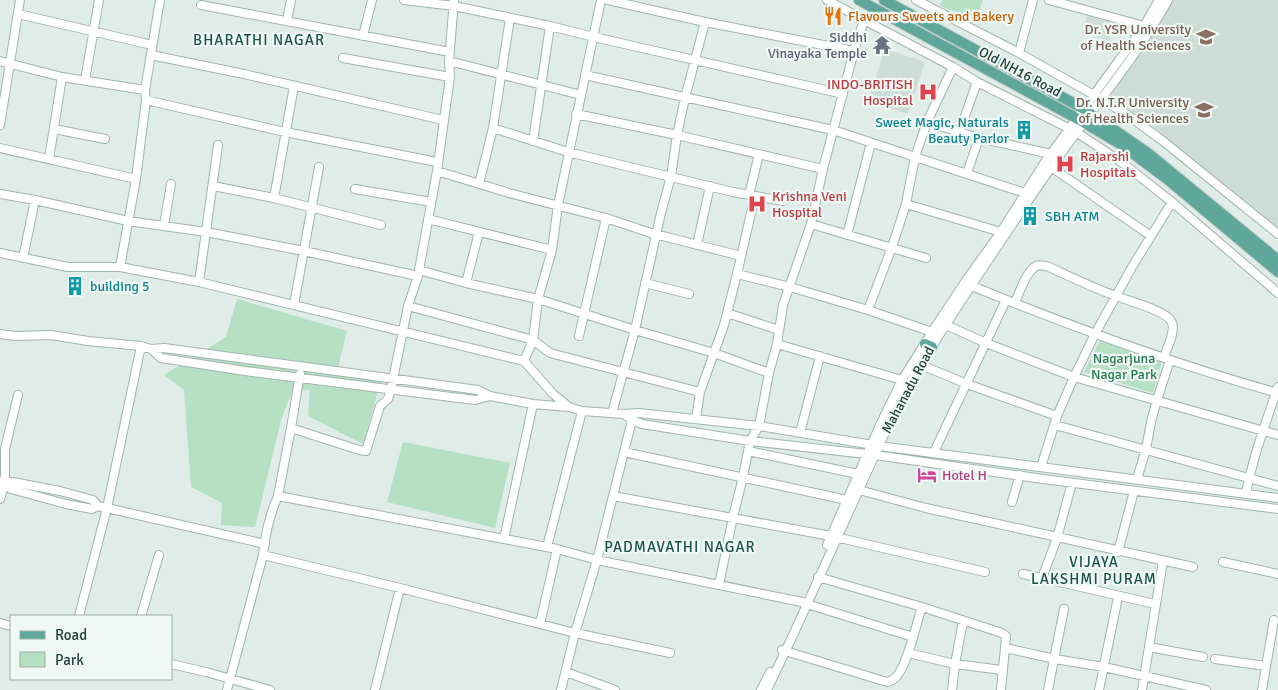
<svg xmlns="http://www.w3.org/2000/svg" width="1278" height="690" viewBox="0 0 1278 690" font-family="Signika,sans-serif">
<rect width="100%" height="100%" fill="#dfece7"/>
<!-- built -->
<path fill="#cddcd6" d="M1164,0H1278V230L1152,126L1107,94Z
M1087,16L1114,24L1109,41L1082,33Z
M885,49L925,62L908,114L868,101Z"/>
<!-- green -->
<path fill="#b5e0c4" d="M942,0H983L976,19L940,6Z
M237,299L347,331L338,367L383,374L363,444L308,416L310,390H293L282,417L255,527L221,525L222,503L191,487L184,390L164,375L226,337Z
M1100,340L1162,361L1153,393L1084,372Z
M403,442L510,463L495,528L387,502Z"/>
<g fill="none" stroke-linecap="round" stroke-linejoin="round">
<!-- minor casing -->
<g stroke="#a1b4af" stroke-width="10">
<path id="minor" d="M404,0L454,6L550,26L594,37L843,94
M608,0L705,22L854,51
M827,0L864,20L953,67L977,82L1076,132L1120,161L1172,202L1278,293
M916,0L1019,53L1094,95L1126,114L1163,141L1278,234
M1049,0L1144,26
M201,5L450,52
M18,14L152,45
M287,21L291,0
M363,36L372,0
M1019,53L1033,0
M151,55L244,74L443,120
M343,58L450,77
M0,61L62,77L145,90
M449,61L581,95
M585,75L833,130L1025,193
M85,80L99,0
M146,100L285,132L437,162
M576,114L677,135L823,169
M927,122L979,138L1051,154
M0,125L20,0
M493,128L568,152L733,192L783,201
M54,129L105,139
M959,133L977,82
M533,141L550,26
M0,148L136,179
M49,159L62,77
M1051,167L1151,236
M437,171L509,193L606,218L651,233L741,256
M967,173L979,138
M479,184L493,128L510,18
M213,186L274,198L381,225
M355,189L431,202
M0,194L35,200L128,221L206,232L304,251L418,276
M749,195L759,154
M274,198L294,86
M906,204L1001,232
M428,219L552,250
M811,224L926,258
M164,225L171,184
M847,235L871,143
M697,245L710,186
M0,253L68,267H120L199,282L524,361L553,394L569,407
M23,258L35,200
M120,267L136,179L146,100L145,90L160,0
M419,270L466,283L538,299L635,330L714,353L769,373
M737,274L790,287L868,310
M199,282L218,145
M466,283L479,232
M645,283L689,294
M972,286C1072,327 1174,364 1278,393
M1015,303C1019,293 1026,272 1036,266C1040,264 1045,266 1049,267C1071,277 1093,288 1116,296C1128,301 1165,310 1171,321C1177,329 1167,348 1164,357
M294,305L319,167
M408,306L533,340L550,353L700,392
M727,313L779,330
M946,325L986,343L1074,377L1278,435
M935,333L868,310L892,247L906,204L915,157L927,122L953,67
M0,334L15,336L51,335L88,341L141,346
M579,336L606,218
M777,344L902,380
M151,349L161,358L245,371L475,400L490,396
M524,361L533,340L538,299L552,250L558,205L601,0
M921,365L967,384L1057,416
M612,413L635,330L661,213L671,176L677,135L685,98L705,22
M624,414L632,420L642,424L750,441L875,455L1043,479L1278,509
M696,419L700,392L724,325L737,274L755,196
M1055,425L1278,486
M291,428L300,374
M800,433L820,356
M748,451L858,474
M624,452L847,500
M934,452L1006,300
M1041,467L1057,416L1074,377L1095,334L1132,267L1172,202
M1137,479L1146,449L1151,422L1157,400L1170,360
M0,481L5,483L11,489L66,504L92,509L98,506L107,508L141,346L151,349L164,348L478,390L490,396L533,404L569,407L582,411L624,414L639,413L759,426L879,446L1278,498
M5,483L13,482L60,491L93,500L98,506
M859,490L926,508L1193,567
M1246,493C1253,457 1266,422 1278,387
M278,496L291,428L359,450L366,451L380,406L388,399L391,389L408,306L418,276L437,171L450,77L449,61L454,0
M613,496L831,536
M0,499L5,483V449L18,395
M1012,502L1020,475
M836,537L985,572
M504,539L533,404
M827,545L880,425L902,380L932,332L967,279L1001,232L1045,162L1144,26L1159,0
M547,547L582,411
M1118,552L1134,491
M263,555L400,588L575,633L670,653
M1223,562L1278,574
M1023,574L1042,578L1057,538L1072,483
M818,577L922,607L1002,633L1006,636L1005,648L1055,659L1104,667L1206,690
M1042,578L1155,604
M719,585L733,517L743,477L750,441L759,426L769,373L777,344L783,305L811,224L823,169L854,51L864,20
M807,604L913,637
M79,616L107,508L265,544
M141,616L159,555
M0,623L11,626
M540,624L557,549
M1149,647L1203,657
M782,650L887,682C891,681 895,679 897,676C908,663 916,624 922,607
M908,653L955,664L1002,670
M1215,659L1266,666
M171,664L206,672L270,690
M566,672L615,690
M1001,689L1005,648
M227,690L263,555C265,535 270,514 278,496L557,549L597,560L802,602
M375,690L400,588
M561,690L575,633L597,560L632,420
M761,690L770,672
M767,690L794,633L897,406C923,358 954,312 985,265C1010,228 1034,191 1060,155C1096,104 1138,55 1168,0
M952,690L955,664L963,621
M1048,690L1064,609
M1099,690L1118,597
M1142,690L1163,561
M1262,690L1274,620"/>
</g>
<!-- major casing -->
<g stroke="#c0c9c7" stroke-width="12">
<path id="major" d="M859,0L1078,119L1120,144L1167,179L1278,272
M884,0L1084,109L1148,153L1278,260
M925,344L932,347"/>
</g>
<!-- minor -->
<use href="#minor" stroke="#fff" stroke-width="8"/>
<!-- major -->
<use href="#major" stroke="#5ea79a" stroke-width="10"/>
</g>
<!-- icons -->
<defs>
<g id="restaurant-bare" transform="scale(1.5)"><path d="M-5-6h1v4h1v-4h1v4h1v-4h1v5L-1.5 .5V6h-2V.5L-5-1ZM5-6V6H3V1.5H1.5Q1.5-4 5-6Z" fill="#e8710a" stroke="#f0f8f5" stroke-width="2.5" paint-order="stroke"/></g>
<g id="university-bare" transform="scale(1.5)"><path d="M0-5L7-2L0 1L-7-2ZM-4 1L0 2.5L4 1V4Q0 6-4 4Z" fill="#8d6e63" stroke="#f0f8f5" stroke-width="2.5" paint-order="stroke"/></g>
<g id="temple-bare" transform="scale(1.5)"><path d="M0-6L5-2H3V0L6.5 2.5H4V6H1.5V3h-3V6H-4V2.5H-6.5L-3 0V-2H-5Z" fill="#6b7280" stroke="#f0f8f5" stroke-width="2.5" paint-order="stroke"/></g>
<g id="hospital-bare" transform="scale(1.5)"><path d="M-5-5h3v3.5h4V-5h3V5h-3V1.5h-4V5h-3Z" fill="#e0444e" stroke="#f0f8f5" stroke-width="2.5" paint-order="stroke"/></g>
<g id="building-bare" transform="scale(1.5)"><path d="M-4-6H4V6H1V3H-1V6H-4ZM-2.5-4.3h1.7v1.8h-1.7ZM.8-4.3h1.7v1.8H.8ZM-2.5-1h1.7V.8h-1.7ZM.8-1h1.7V.8H.8Z" fill="#0f9aa8" stroke="#f0f8f5" stroke-width="2.5" paint-order="stroke"/></g>
<g id="hotel-bare" transform="scale(1.5)"><path d="M-6-4.5h1.5V1H6V5H4.5V3h-9V5H-6ZM-4 0a1.8 1.8 0 1 1 3.6 0ZM.5 0V-2.5h3Q6-2.5 6 0Z" fill="#d1479c" stroke="#f0f8f5" stroke-width="2.5" paint-order="stroke"/></g>
</defs>
<g fill-rule="evenodd">
<use href="#restaurant-bare" x="833" y="16"/>
<use href="#university-bare" x="1206" y="37"/>
<use href="#temple-bare" x="882" y="45"/>
<use href="#hospital-bare" x="928" y="92"/>
<use href="#university-bare" x="1204" y="110"/>
<use href="#building-bare" x="1024" y="130"/>
<use href="#hospital-bare" x="1065" y="164"/>
<use href="#hospital-bare" x="757" y="204"/>
<use href="#building-bare" x="1030" y="216"/>
<use href="#building-bare" x="75" y="286"/>
<use href="#hotel-bare" x="927" y="475"/>
</g>
<g text-anchor="middle" dominant-baseline="central" stroke-width="4.5" stroke-linejoin="round" paint-order="stroke">
<!-- food labels -->
<g font-size="14" fill="#c56008" stroke="#f0f8f5" text-anchor="start">
<text x="848" y="16">Flavours Sweets and Bakery</text>
</g>
<!-- education labels -->
<g font-size="14" fill="#785e54" stroke="#f0f8f5" text-anchor="end">
<text x="1191" y="29">Dr. YSR University<tspan x="1191" dy="16">of Health Sciences</tspan></text>
<text x="1189" y="102">Dr. N.T.R University<tspan x="1189" dy="16">of Health Sciences</tspan></text>
</g>
<!-- worship labels -->
<g font-size="14" fill="#5b616d" stroke="#f0f8f5" text-anchor="end">
<text x="867" y="37">Siddhi<tspan x="867" dy="16">Vinayaka Temple</tspan></text>
</g>
<!-- street labels -->
<g font-size="14" fill="#1e3e38" stroke="#f0f8f5">
<text transform="translate(1020 72) rotate(28)">Old NH16 Road</text>
<text transform="translate(908 390) rotate(-62)">Mahanadu Road</text>
</g>
<!-- health labels -->
<g font-size="14" fill="#be3a42" stroke="#f0f8f5" text-anchor="start">
<text x="913" y="84" text-anchor="end">INDO-BRITISH<tspan x="913" dy="16">Hospital</tspan></text>
<text x="1080" y="156">Rajarshi<tspan x="1080" dy="16">Hospitals</tspan></text>
<text x="772" y="196">Krishna Veni<tspan x="772" dy="16">Hospital</tspan></text>
</g>
<!-- culture labels -->
<g font-size="14" fill="#0d838f" stroke="#f0f8f5" text-anchor="start">
<text x="1009" y="122" text-anchor="end">Sweet Magic, Naturals<tspan x="1009" dy="16">Beauty Parlor</tspan></text>
<text x="1045" y="216">SBH ATM</text>
<text x="90" y="286">building 5</text>
</g>
<!-- park labels -->
<g font-size="14" fill="#247a4c" stroke="#f0f8f5">
<text x="1124" y="358">Nagarjuna<tspan x="1124" dy="16">Nagar Park</tspan></text>
</g>
<!-- hotel labels -->
<g font-size="14" fill="#b23c85" stroke="#f0f8f5" text-anchor="start">
<text x="942" y="475">Hotel H</text>
</g>
<!-- neighbourhood labels -->
<g font-size="15" letter-spacing="1" fill="#185249" stroke="#f0f8f5">
<text x="259" y="40">BHARATHI NAGAR</text>
<text x="680" y="547">PADMAVATHI NAGAR</text>
<text x="1094" y="562">VIJAYA<tspan x="1094" dy="17">LAKSHMI PURAM</tspan></text>
</g>
</g>
<!-- legend -->
<rect x="10" y="615" width="162" height="65" fill="#f0f8f5" stroke="#9caea9"/>
<rect x="20" y="631" width="25" height="8" fill="#5ea79a" stroke="#9caea9"/>
<text x="55" y="640" font-size="15" fill="#1e3e38">Road</text>
<rect x="20" y="652" width="25" height="15" fill="#b5e0c4" stroke="#9caea9"/>
<text x="55" y="665" font-size="15" fill="#1e3e38">Park</text>
</svg>
